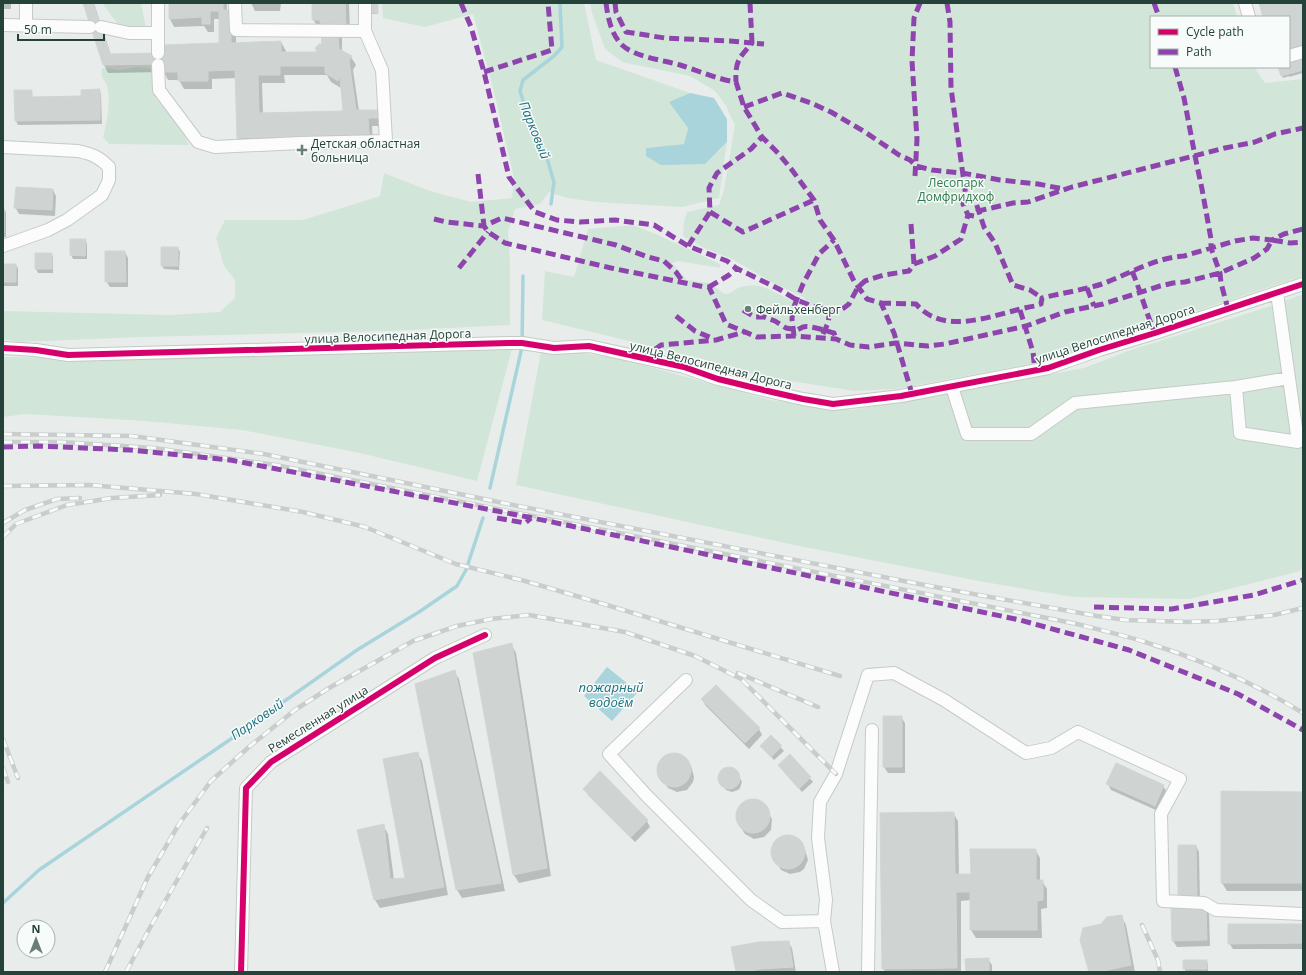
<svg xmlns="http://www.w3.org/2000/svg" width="1306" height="975" viewBox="0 0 1306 975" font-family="'Open Sans',sans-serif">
<rect width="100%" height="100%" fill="#e8edeb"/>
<!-- green -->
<path fill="#d1e6d8" d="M102,3H141L146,29L120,27Z
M382,3H584L596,60L690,93L670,102L688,128L684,144L646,148L718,152L727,142L719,198L682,207L596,202L567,198L549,192L540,204L515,209L508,232L510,262V325L388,331L141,337L20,342L3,339V311L170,315L220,312L235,298V280L224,266L216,238L225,220H303L380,196L384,173L430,191L471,202L512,198L514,178L495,96L473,14L425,27L383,18Z
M590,3H1233L1237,17H1151V67H1254L1265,83L1303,79V276L1041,362L896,389L855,391L764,377L699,358L542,320L545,271L574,277L588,229L633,225L658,235L720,264V268L678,261L672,263L687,280L710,283L723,293L727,294C731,293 734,290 738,288C765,278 779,299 802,304L805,298L773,283L732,259L702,247L683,236L684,221L687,212L719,205L724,189L735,125L725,104L715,91L690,76L622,62L605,49L592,13Z
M138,67L153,69L156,99L177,121L189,145L109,144L103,137C107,122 111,101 107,86C104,78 100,78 102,68L120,70Z
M1303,294V569L1297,572L1190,599L1073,597L984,582L794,545L516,485L542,347L621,359L770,400L851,410L973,389L1084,368L1128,351L1277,304Z
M513,345L477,481L360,453L242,430L145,421L26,414L3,417V357L127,358Z"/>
<!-- water -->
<path fill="#a9d4db" d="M690,93L714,98L727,119V142L705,164L661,165L646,156V148L684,144L688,128L669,102Z
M607,667L638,692L612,721L584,696Z"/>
<!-- shadow -->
<path fill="#0003" fill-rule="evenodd" d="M3,3H11V9H3Z
M84,3H94L111,55L164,54L220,44V19H214V32H208L204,26L174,27L170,19L169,3H227V11L236,19V44L281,42L286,51V53H318L323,45L322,32L318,28L313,19V3H349L350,33L342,34V52L351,57L356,65L353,70L359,111H380L385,126H372L373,143L243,146L238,138L237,78L212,79V89H184L179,80H168L164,72L108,73L104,65ZM284,75H327L331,82L341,88L344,112L263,114L262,83H285Z
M251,3H281L280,11H255Z
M371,3H378V14H372Z
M1260,3H1303V73L1289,77V76L1283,78L1279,67H1289V17H1264Z
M99,90L101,94L102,124L18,125L16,121L31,91L33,98L82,97Z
M53,190L56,196L55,216L19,214L15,207Z
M3,208L6,212V237H3Z
M85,240L87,244V259H73L71,255Z
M178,248L180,252L179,270L164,269L162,266Z
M125,252L128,258V287H110L106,281Z
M51,254L53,257V273H38L36,269Z
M3,265H16L18,269V286H4Z
M511,644L516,653L551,876L519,883L514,875Z
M454,671L459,679L505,891L462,898L457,890Z
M702,700L759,729L762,735L749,749L706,706Z
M901,717L905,723V773H888L884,767Z
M771,737L784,751L774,760L761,746Z
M417,753L422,761L448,895L380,908L375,900L383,825L388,834L394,880L407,879Z
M673,754L683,756L691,766L694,777L693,782L687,790L677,792L668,788L659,774L660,765L665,757Z
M790,755L813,782L802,792L779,765Z
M731,768L736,771L742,782L740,788L738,790L732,792L726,790L719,780V777L722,771Z
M1108,784L1163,786L1167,792L1158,811L1111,790Z
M584,789L647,821L650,827L635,842L588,795Z
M1303,793V891H1227L1222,883Z
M753,801L763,804L772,819L771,830L764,837L754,839L745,834L738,823V812L744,804Z
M953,813L958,821L959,875H972L1035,850L1040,858V881H1042L1047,889V908L1041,909L1042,938H976L971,930V900L961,901V972H885L883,968Z
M788,836L798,839L801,843L805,850L808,860L804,869L800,872L790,874L781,870L772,854L774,843L783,837Z
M1196,846L1199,852L1200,903H1183Z
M1205,908L1209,914L1210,946L1177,947L1173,941Z
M1121,916L1126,925L1135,972H1090L1101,924Z
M1303,926V949H1233L1229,943Z
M788,942L792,948L796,972H737Z
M988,959L992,965V972H967Z
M1206,961L1208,964V972H1186L1184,968Z"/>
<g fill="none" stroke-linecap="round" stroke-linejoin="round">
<!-- stream -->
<path stroke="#a9d4db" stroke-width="3.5" d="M551,204L554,182L546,155L536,141L520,91L523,80L554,56L562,47L560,3
M490,488L522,347L523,276
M3,903L39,870L228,741L357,650L419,612L457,586L466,570L483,518"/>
</g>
<!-- building -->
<path fill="#cfd4d2" stroke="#d1d6d4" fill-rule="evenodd" d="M83,3H93L110,54L163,53V64L103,65Z
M169,3H223V10H231V43L281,41V52H317L315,48L319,44H322L320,20H312V3H345L346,25H337L339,49L352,56L349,61L356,110H380L381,118H368L369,134L237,138L235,70L208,71V81H178V72H163L162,45L219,43V11H210V24H202V17L169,19ZM280,66H325V73L338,81L340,76L343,111L259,113L258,75H280Z
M370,3H378V13H370Z
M1259,3H1301L1303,10V44L1289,48V17H1263Z
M1303,56V70L1281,76L1278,67H1289V60Z
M100,89V120L15,121L14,90H32V97L81,96V90Z
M16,187L53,189L52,210L14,208Z
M3,207H4V233H3Z
M70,239H86L85,256L70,255Z
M161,247H178V266H161Z
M105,251H125L126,282H105Z
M35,253H52V269H35Z
M3,264H16V282H3Z
M512,643L547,868L513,875L473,653Z
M455,670L501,883L456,890L415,684Z
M716,685L760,728L745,743L701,699Z
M883,716H902V767H883Z
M771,735L782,746L771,757L760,746Z
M418,752L444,887L374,900L357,830L384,824L390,879L405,878L383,759Z
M657 770a17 17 0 1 1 34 0a17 17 0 1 1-34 0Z
M790,754L811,777L799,789L778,765Z
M1116,763L1164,785L1155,806L1106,784Z
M718 778a11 11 0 1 1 22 0a11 11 0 1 1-22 0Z
M600,771L648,820L631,837L583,789Z
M1221,791L1303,792V883H1221Z
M736 816a17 17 0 1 1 34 0a17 17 0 1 1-34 0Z
M954,812L955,874H971L970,849H1036V880H1043V900L1037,901V930H970V892H956L957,968L882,969L880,813Z
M771 852a17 17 0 1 1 34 0a17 17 0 1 1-34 0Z
M1178,845H1196L1197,897H1178Z
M1206,907L1207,940L1172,941L1171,908Z
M1122,915L1131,965L1099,972H1089L1080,940L1083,928L1101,924L1107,917Z
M1228,924H1303V943L1228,944Z
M789,941L793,967L760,969L745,972H736L731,947L759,942Z
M989,958V972H966L965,959Z
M1183,960H1207V969H1183Z"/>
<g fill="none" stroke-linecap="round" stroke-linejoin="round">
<!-- minor casing -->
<g stroke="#c5cac8" stroke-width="14">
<path id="minor" d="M26,3V26
M235,3L236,30L365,31
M1245,3L1249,17
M3,25L90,27
M101,27L129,33H158
M158,53V3
M1289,56L1303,52
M158,65L159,90L198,142L215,147L300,143L386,141L382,70L365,31V3
M3,147L78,151C92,154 99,157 109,167V180L102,195L67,220L48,230L3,246
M3,348L36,350L68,355L508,343H522L554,348L589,346L684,367L718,379L772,392L803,399L833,404L901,396L1048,368L1099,350L1155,333L1303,284
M952,387L967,434H1031L1075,403L1236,387L1240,433L1298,442L1277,293
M1236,387L1289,378
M686,680L609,754L646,795L751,900L782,922L824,921
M241,972L246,788L271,762L435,658L485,635
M833,972L824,921L826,900L818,838L820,802L836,774L868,675L894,673L944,700L1026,753L1051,748L1078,732L1180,779L1161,814L1163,901L1204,903L1216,910L1303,914
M868,972L872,730"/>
</g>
<!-- minor -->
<use href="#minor" stroke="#fcfcfc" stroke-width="12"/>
<!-- rail casing -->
<g stroke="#c9cdcc" stroke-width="4.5">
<path id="rail" d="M3,434L132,436L264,454L523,507L940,588L1097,616L1126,620L1187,622L1217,621L1274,615L1303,608
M3,442H61L154,448L276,465L1077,624C1100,630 1123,635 1145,642C1200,659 1254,683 1303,713
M3,486L89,485L196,494L303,512L365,527L456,564L525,581L597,602L840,676
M3,523L25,510L57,499L80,498
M3,537L16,524L67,505L112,498L160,495
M738,673L818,707
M3,739L18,778
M3,768L8,782
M1142,925L1158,960L1160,972
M105,972L148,877L179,824L211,781L250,746L295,710L329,688L413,641L457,626L491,619L529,615L625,632L695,656L741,679L836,774
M126,972L152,924L207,828"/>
</g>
<!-- rail -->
<use href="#rail" stroke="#f7fbf9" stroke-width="3" stroke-dasharray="9" stroke-linecap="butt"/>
<!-- quiet -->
<path stroke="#8e44ad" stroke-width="5" stroke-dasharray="10 5" stroke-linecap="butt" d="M461,3L471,27L484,72L509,177L535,212L557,220L580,222L615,220L654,225L688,246L727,261L736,268L779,289L797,300L812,306L830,310L837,311L841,310L849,304L858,287L865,281L884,275L909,271L914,264L935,256L961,239L968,215L974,216L978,211L1013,203L1028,202L1072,187L1225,148L1255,142L1275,134L1303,128
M606,3C608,18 611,34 622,45C635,57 663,60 680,65C696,70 720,80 736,82L744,107L762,137L778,153L792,170L814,200L820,220L834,240L854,281L867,299L881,303L894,333L912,394
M615,3L616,12L626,32L665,38L730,41L752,43C739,58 735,61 736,82
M750,3L752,43L764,44
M947,3L950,22L951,88L966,197L975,200L984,227L995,243L1013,285L1030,290L1042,298
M1154,3L1159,17
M1175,67L1184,98L1195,156L1202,189L1211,239V248L1220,273L1221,283L1228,309
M484,72L552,50L548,3
M744,107L782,93L811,103L831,112L865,132L899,155L910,160L916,166L932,170L962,173L1000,180L1038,184L1064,189
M478,174L484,226L502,218L616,245L648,257L664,261L676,272L683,282
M915,176L917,139L912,61L914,18L920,3
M966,197L963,204L968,215
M710,212L743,232L814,200
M434,219L446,222L484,226L488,232L505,243L611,268L705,287H709L726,324L757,337L794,336L836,339L850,345L869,347L896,343L928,346L945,344L1026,326L1065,312L1103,304L1160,286L1173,283L1185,282L1220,273L1254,258L1267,249L1272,240L1290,243L1303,242
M911,224L914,264
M688,246L710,212L709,188L717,173L751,149L762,137
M459,268L488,232
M1132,271C1141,292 1146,313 1155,333
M709,287L729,275L736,268
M1087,288L1094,306
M881,303L916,304C947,339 997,312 1035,306L1041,304L1042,298C1062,293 1083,290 1102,284C1129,274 1154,258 1184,256L1235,241L1253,238L1272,240L1284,234L1303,229
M743,310L755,317H764L775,321L786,328L797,330C799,329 801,328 803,327C810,325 827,331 834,333L836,339
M1020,310L1033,352L1035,371
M676,316L695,331L714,339
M823,334L828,323L830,310
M794,336L792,319L793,309L803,284L819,254L834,240
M643,358L661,345L716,340L744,332
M3,447L38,446L130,450L230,460L528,517L1020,620L1129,650L1238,694L1303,730
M497,518L525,523L531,518
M1094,607L1172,609L1254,595L1303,580"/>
<!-- cycleway casing -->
<g stroke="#f7fbf9" stroke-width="8">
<path id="cycleway" d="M3,348L36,350L68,355L508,343H522L554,348L589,346L684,367L718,379L772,392L803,399L833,404L901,396L1048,368L1099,350L1155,333L1303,284
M241,972L246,788L271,762L435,658L485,635"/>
</g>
<!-- cycleway -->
<use href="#cycleway" stroke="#d6006c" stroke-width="6"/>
</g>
<!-- markers -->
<g fill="#697e78" stroke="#f7fbf9" stroke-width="1.5">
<path d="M300 144h4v4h4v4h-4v4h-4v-4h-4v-4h4z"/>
<circle cx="748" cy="309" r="4"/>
</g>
<g text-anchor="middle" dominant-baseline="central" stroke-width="3" stroke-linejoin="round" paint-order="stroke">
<!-- poi labels -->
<g font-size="12" fill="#24423a" stroke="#f7fbf9" text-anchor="start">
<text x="311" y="143">Детская областная<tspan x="311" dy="14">больница</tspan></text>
<text x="756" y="309">Фейльхенберг</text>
</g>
<!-- park labels -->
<g font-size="12" fill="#2d7a4b" stroke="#f7fbf9">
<text x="956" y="182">Лесопарк<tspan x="956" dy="14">Домфридхоф</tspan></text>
</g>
<!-- street labels -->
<g font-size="12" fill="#24423a" stroke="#f7fbf9">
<text transform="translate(1115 334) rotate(-18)">улица Велосипедная Дорога</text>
<text transform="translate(388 336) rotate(-2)">улица Велосипедная Дорога</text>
<text transform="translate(711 365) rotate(14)">улица Велосипедная Дорога</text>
<text transform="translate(318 719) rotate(-32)">Ремесленная улица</text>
</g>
<!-- water labels -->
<g font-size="13" font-style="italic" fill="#1c6f80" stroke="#f7fbf9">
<text transform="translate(535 130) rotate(68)">Парковый</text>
<text x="611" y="687">пожарный<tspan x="611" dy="15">водоём</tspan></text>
<text transform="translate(257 719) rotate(-35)">Парковый</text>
</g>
</g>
<!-- border -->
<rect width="1306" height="975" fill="none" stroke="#24423a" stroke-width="8"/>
<!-- legend -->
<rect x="1150" y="16" width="140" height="52" fill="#f7fbf9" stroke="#a3b1ad"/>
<rect x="1158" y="29" width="20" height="6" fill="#d6006c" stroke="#a3b1ad"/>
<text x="1186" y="36" font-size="12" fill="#24423a">Cycle path</text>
<rect x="1158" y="49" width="20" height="6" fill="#8e44ad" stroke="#a3b1ad"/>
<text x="1186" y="56" font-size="12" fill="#24423a">Path</text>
<!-- north arrow -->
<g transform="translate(36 939)"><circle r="19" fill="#f7fbf9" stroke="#a3b1ad"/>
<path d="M0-3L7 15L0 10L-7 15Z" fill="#697e78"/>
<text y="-6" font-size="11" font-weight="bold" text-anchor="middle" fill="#24423a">N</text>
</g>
<!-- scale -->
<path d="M18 34v6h86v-6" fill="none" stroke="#24423a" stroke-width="2"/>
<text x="24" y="34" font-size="12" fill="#24423a" stroke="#f7fbf9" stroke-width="3" paint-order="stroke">50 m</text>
</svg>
